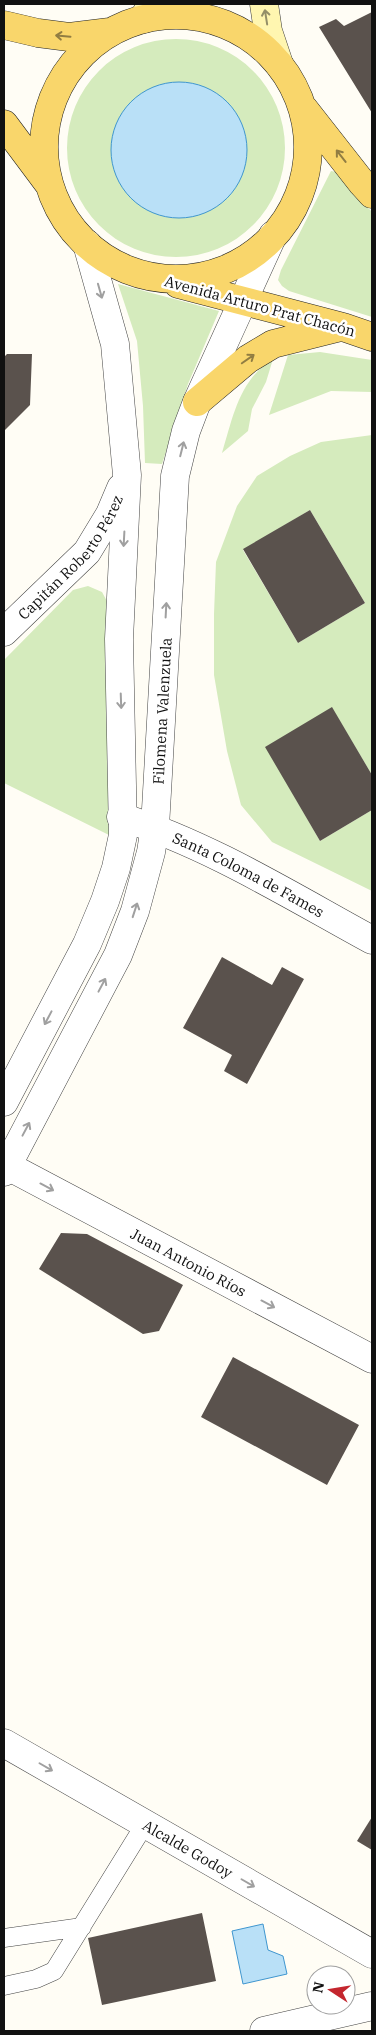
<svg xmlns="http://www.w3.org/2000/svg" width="376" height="2035" viewBox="0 0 376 2035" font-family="'IBM Plex Serif',serif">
<rect width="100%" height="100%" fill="#fffdf5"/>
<!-- green -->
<path fill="#d5ebbd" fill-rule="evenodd" d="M67 148a109 109 0 1 1 218 0a109 109 0 1 1-218 0Z
M331,171L336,172L372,212V317L289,291L282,286L278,280L281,270Z
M118,284L219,311L188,384L162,464L145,463L143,406L137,341Z
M320,352L372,360V392L331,391L269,415L288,355Z
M273,359L266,382L252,409L248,431L222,453C233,417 239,380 273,359Z
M372,435V775L332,708L266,747L320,841L372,810V891L272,842L241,805L227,751L214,675V614L216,562L237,506L257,476L290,456L321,442ZM310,510L365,603L298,643L243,550Z
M88,586L102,592L109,605L113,837L4,783V660L73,590Z"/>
<!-- water -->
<path fill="#b9e0f7" stroke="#3f96cf" d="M111 150a68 68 0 1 1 136 0a68 68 0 1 1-136 0Z
M263,1924L268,1950L283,1956L287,1974L243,1984L232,1931Z"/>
<!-- building -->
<path fill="#5a524d" d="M372,12V113L319,27L336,19L344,26Z
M7,354H32L30,405L4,431V357Z
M310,510L365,603L298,643L243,549Z
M332,707L372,775V810L320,841L265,747Z
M222,957L272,985L282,967L304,979L247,1084L224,1071L232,1055L183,1028Z
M61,1233L87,1234L183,1285L159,1331L143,1334L39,1269Z
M233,1357L359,1425L327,1485L201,1417Z
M372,1817V1850L357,1841Z
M202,1913L216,1981L102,2005L88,1938Z"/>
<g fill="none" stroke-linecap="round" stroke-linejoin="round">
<!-- service casing -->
<g stroke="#444" stroke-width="19">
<path id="service" d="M4,1938L82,1927
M4,1986L36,1979L54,1971L145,1824"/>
</g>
<!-- minor casing -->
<g stroke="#444" stroke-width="29">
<g id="minor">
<path id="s1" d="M121,817C210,845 291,896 372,940"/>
<path id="s2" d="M4,1164L372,1359"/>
<path id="s3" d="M4,1743L372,1954"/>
</g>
</g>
<!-- tertiary casing -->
<g stroke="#444" stroke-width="29">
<g id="tertiary">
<path id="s4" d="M4,632L87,552L110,514L121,488"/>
<path d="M4,1102L87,944L105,901L116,868L123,835L119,639L127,475L115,344L87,244"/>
<path id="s5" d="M4,1172L118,955L135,911L151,852L155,827L175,476L186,431L197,402L273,235"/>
<path d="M264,2031L372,2006"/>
</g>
</g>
<!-- secondary casing -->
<g stroke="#333" stroke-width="29">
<path id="secondary" d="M264,4L268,31L279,64
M143,19L152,4"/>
</g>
<!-- primary casing -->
<g stroke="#222" stroke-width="29">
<path id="primary" d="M44 147a132 132 0 1 1 264 0a132 132 0 1 1-264 0Z
M4,25L38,33L69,37L110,32
M304,109L362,183L372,194
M4,124L48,183
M178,284L343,327L372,337
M197,402L248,359L273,344L341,327"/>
</g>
<!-- service -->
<use href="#service" stroke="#fff" stroke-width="18"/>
<!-- minor -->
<use href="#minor" stroke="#fff" stroke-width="28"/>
<!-- tertiary -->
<use href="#tertiary" stroke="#fff" stroke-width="28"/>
<!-- secondary -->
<use href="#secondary" stroke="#fff6b0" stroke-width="28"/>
<!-- primary -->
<use href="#primary" stroke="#f9d66b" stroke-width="28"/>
</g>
<!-- one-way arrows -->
<defs><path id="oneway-shaft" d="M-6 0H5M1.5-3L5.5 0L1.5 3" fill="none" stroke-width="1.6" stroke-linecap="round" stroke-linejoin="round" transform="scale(1.25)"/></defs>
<use stroke="#948f68" href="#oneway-shaft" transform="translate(266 17) rotate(-99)"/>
<g stroke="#917d42">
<use href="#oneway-shaft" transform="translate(63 36) rotate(-175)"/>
<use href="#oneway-shaft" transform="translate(341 156) rotate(-128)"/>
<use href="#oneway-shaft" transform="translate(248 359) rotate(-35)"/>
</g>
<g stroke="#a0a0a0">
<use href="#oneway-shaft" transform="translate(100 291) rotate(74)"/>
<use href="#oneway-shaft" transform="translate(182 449) rotate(-76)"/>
<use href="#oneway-shaft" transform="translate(124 539) rotate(93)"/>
<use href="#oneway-shaft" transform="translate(166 610) rotate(-87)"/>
<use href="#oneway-shaft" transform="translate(121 701) rotate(88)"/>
<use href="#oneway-shaft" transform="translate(135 910) rotate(-72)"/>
<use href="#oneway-shaft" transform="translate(102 985) rotate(-62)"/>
<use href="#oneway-shaft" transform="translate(48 1018) rotate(118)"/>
<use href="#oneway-shaft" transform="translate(26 1129) rotate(-62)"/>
<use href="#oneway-shaft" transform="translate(47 1187) rotate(28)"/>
<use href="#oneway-shaft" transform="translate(268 1304) rotate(28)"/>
<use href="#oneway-shaft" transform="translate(46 1767) rotate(30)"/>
<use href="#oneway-shaft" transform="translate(248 1883) rotate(30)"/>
</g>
<g text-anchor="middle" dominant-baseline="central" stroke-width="5" stroke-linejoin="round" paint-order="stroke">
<!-- street labels -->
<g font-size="15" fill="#111" stroke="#fff">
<text transform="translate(260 306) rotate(15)">Avenida Arturo Prat Chacón</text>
<text stroke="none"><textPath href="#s4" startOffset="101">Capitán Roberto Pérez</textPath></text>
<text stroke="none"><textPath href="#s5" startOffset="495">Filomena Valenzuela</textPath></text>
<text stroke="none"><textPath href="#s1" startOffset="140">Santa Coloma de Fames</textPath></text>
<text stroke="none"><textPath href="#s2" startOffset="209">Juan Antonio Ríos</textPath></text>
<text stroke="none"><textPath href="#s3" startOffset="212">Alcalde Godoy</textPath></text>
</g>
</g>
<!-- border -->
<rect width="376" height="2035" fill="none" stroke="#111111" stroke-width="10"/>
<!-- north arrow -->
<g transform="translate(331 1990) rotate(282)"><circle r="24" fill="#ffffff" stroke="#a0a0a0"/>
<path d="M0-4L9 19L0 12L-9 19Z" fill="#c4262e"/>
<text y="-8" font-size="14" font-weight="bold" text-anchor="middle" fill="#111111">N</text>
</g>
</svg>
